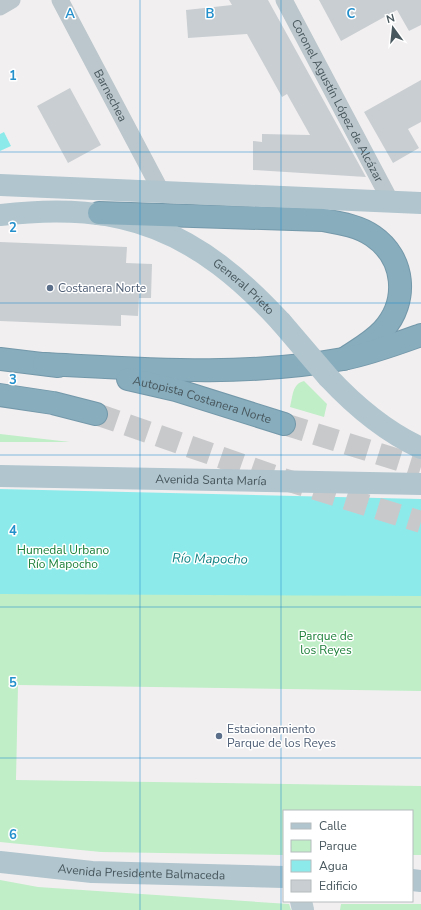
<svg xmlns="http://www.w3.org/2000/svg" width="421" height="910" viewBox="0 0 421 910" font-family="'Nunito Sans',sans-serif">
<rect width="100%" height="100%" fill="#f2eff0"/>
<!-- green -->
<path fill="#bfeec7" d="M304,381L327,404L324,417L290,407C293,396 292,384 304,381Z
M0,434L70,442H0Z
M0,492L421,500V691L18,685L16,780L421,786V855H412V811H284V855L101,852L0,842Z
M0,880L38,887L289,904L291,910H0Z
M341,904H421V910H340Z"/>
<!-- water -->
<path fill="#8deaeb" d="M4,132L11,146L0,151V134Z
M0,489L421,499V596L0,594Z"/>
<!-- building -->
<path fill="#c9ced2" d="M229,0H268L366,177L253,170V141L262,142V134L310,135L287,94L282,97L247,34L188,38L186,10L232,5Z
M319,0H421V25L409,31L397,10L341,41Z
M421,80V122L408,129L419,148L393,163L364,112Z
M70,88L101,145L68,163L37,106Z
M0,242L127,247L126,263L152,264L151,298H139L138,316L121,315V326L0,321Z"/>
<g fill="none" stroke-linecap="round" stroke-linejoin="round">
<!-- motorway-tunnel -->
<path stroke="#c8c9cb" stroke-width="22" stroke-dasharray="22 11" stroke-linecap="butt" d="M96,414L283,479L421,522
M284,424L421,467"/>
<!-- motorway casing -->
<g stroke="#7398a9" stroke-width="24">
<g id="motorway">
<path d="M99,213L323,220C340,223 359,226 373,236C405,258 409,301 383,330C372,342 357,350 344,359"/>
<path d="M0,359L58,366"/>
<path d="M44,364C144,369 244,377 343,359C369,354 396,344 421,335"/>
<path id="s6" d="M128,379L176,390L284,424"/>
<path d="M0,395L53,403L96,414"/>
</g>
</g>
<!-- minor -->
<g stroke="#bbc7cc" stroke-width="17">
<path id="s1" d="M60,0L161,191"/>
<path id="s2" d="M284,0L391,202"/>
<path d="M0,7L12,0"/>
</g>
<!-- secondary -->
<path stroke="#bbcad1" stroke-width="22" d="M301,901L303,910"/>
<!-- primary -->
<g stroke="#b0c5ce" stroke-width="22">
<path d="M0,185L421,203"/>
<path id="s3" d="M0,215C125,200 197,231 281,322"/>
<path d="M328,377C355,406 384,431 421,448"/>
<path id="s4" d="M0,476L421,484"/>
<path id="s5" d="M0,862L92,872L284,877"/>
<path d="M412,880L421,881"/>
</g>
<!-- motorway -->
<use href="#motorway" stroke="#88adbd" stroke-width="22"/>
<!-- primary-bridge -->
<path stroke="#b0c5ce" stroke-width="22" d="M281,322L328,377"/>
</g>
<!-- grid -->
<path fill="none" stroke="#2390cc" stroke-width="1" stroke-opacity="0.55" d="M140,0V910M281,0V910M0,152H421M0,303H421M0,455H421M0,607H421M0,758H421"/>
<!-- markers -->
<g fill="#5c6f8a" stroke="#fff" stroke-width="1.5">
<circle cx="50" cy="288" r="4"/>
<circle cx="219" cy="736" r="4"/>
</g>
<g text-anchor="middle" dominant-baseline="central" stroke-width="3" stroke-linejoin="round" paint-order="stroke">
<!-- street labels -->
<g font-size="12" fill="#48575d" stroke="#fff">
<text stroke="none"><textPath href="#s1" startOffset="108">Barnechea</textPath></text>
<text stroke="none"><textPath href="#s2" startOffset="114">Coronel Agustín López de Alcázar</textPath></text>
<text stroke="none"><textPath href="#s3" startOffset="264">General Prieto</textPath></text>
<text stroke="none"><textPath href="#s6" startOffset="77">Autopista Costanera Norte</textPath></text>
<text stroke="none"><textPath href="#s4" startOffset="211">Avenida Santa María</textPath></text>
<text stroke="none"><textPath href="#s5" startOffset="142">Avenida Presidente Balmaceda</textPath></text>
</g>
<!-- service labels -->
<g font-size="12" fill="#4e5e75" stroke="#fff" text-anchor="start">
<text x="58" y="288">Costanera Norte</text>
<text x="227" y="729">Estacionamiento<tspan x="227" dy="14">Parque de los Reyes</tspan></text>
</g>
<!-- park labels -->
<g font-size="12" fill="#197e36" stroke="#fff">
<text x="63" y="550">Humedal Urbano<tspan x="63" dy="14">Río Mapocho</tspan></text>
<text x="326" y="636">Parque de<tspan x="326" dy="14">los Reyes</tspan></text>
</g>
<!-- water labels -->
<g font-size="13" font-style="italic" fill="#108283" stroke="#fff">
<text transform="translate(210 559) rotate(1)">Río Mapocho</text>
</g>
</g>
<g font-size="13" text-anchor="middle" font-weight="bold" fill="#2390cc" stroke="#fff" stroke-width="3" stroke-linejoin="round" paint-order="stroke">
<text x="70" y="18">A</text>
<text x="210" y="18">B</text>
<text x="351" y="18">C</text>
<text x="13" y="80">1</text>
<text x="13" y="232">2</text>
<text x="13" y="384">3</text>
<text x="13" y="535">4</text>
<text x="13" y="687">5</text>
<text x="13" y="839">6</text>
</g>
<!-- legend -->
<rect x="283" y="810" width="130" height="92" fill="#ffffff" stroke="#b6bcbe"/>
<rect x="291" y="823" width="20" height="6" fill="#b0c5ce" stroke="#b6bcbe"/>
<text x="319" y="830" font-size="12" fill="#48575d">Calle</text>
<rect x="291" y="840" width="20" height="12" fill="#bfeec7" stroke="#b6bcbe"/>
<text x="319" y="850" font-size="12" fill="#48575d">Parque</text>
<rect x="291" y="860" width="20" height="12" fill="#8deaeb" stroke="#b6bcbe"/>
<text x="319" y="870" font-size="12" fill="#48575d">Agua</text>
<rect x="291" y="880" width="20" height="12" fill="#c9ced2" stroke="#b6bcbe"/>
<text x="319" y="890" font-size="12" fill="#48575d">Edificio</text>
<!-- north arrow -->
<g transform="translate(393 28) rotate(345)" stroke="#ffffff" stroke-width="3" paint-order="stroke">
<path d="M0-3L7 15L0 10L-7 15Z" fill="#48575d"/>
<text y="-6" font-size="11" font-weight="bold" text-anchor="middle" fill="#48575d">N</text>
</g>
</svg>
